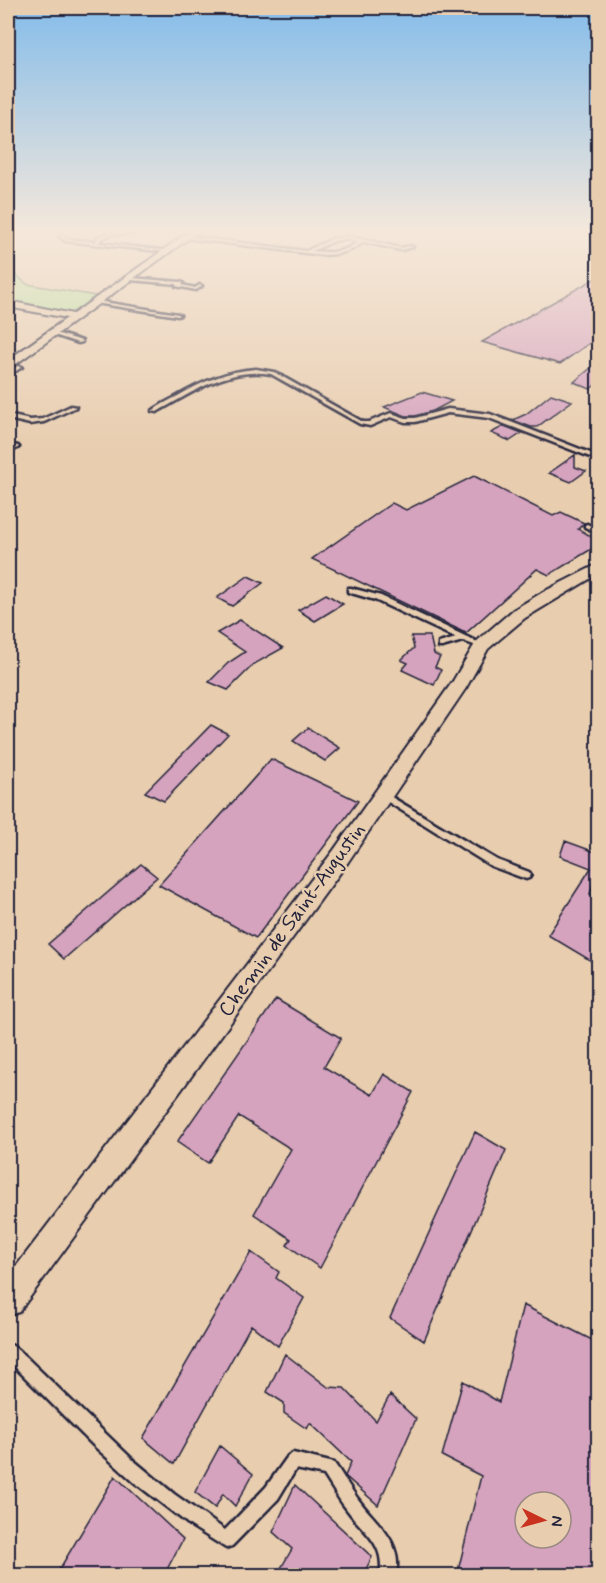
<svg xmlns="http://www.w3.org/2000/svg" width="606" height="1583" viewBox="0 0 606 1583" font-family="Mynerve,sans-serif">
<rect width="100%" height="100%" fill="#e8cdaf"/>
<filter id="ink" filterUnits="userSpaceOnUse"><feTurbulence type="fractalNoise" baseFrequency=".0167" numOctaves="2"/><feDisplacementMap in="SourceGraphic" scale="12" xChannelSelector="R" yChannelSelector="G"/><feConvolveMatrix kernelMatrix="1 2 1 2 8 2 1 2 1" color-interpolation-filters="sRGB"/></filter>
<g filter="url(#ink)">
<!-- green -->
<path fill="#b6df9b" stroke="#6c806b" stroke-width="1.5" d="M8,269L27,284L101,297L74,316L8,302Z"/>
<!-- building -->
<path fill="#d6a3be" stroke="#22223b" stroke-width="1.5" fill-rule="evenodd" d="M598,277V337L560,364L482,342Z
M598,362V383L590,389L574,382Z
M422,392L452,401L433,411L415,416H406L384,407Z
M551,394L572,401L537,427H531L513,420L526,414Z
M504,426L522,433L510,441L491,433Z
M575,455V467L586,471L571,482L549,473Z
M474,476L553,516L561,512L584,523L578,529L598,540V545L549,575L537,569L466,633L312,559L392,503L406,510Z
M248,576L263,583L232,606L217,598Z
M326,594L343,604L315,621L298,610Z
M240,620L283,648L254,664L228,690L209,682L228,663L245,652L217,633Z
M411,636H430L434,654L440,657L435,667L441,670L434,685L402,670L408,663L401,660L414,648Z
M211,725L228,734L164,801L145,792Z
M308,728L340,748L325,761L293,741Z
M271,759L358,801L256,938L159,885Z
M565,841L598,853V870L590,894L598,899V965L548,935L591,868L560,856Z
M141,864L157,877L64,959L48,944Z
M276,999L341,1038L324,1067L372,1095L384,1074L413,1092L320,1268L287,1245L291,1239L254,1214L291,1149L239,1116L208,1163L177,1142Z
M475,1132L506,1150L424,1341L390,1318Z
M251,1252L279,1272L276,1278L304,1298L278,1346L251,1325L174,1464L143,1438Z
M523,1305L598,1343V1575H457L481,1476L442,1456L463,1381L499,1402ZM525,1502H561V1538H525Z
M285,1354L328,1387L344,1388L376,1421L390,1395L416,1419L378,1505L345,1476L351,1462L310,1423L307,1429L284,1413V1403L267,1392Z
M220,1446L253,1474L235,1506L223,1494L215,1508L195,1492Z
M115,1476L183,1539L164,1575H56Z
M295,1485L372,1557L363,1575H277L292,1549L273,1532Z"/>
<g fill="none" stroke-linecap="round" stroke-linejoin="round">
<!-- service casing -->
<g stroke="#22223b" stroke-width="5">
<path id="service" d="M112,232L148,233L112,234L101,239L99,243L170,251L168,252L65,241L59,236L62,235L66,239L96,242L98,237Z
M187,236L306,251L332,239L347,236L401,248L411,246L413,247L401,250L363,242C352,252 337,255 322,255L186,238ZM347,238L358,242C344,253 329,253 312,251L334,241Z
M131,278L181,282L183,283L182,285L195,288L200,285L202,286L196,290L176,286L177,284L130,280Z
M97,301L178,314L180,315L178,316L95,303Z
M53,332L82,341V342L78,343L51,334V333Z
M17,366L22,367L8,376V373Z
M256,369L274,372L363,422H369L391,413L406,418H415L448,409L490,414L598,456V460L489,418L448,413L415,422H405L391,417L370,426L360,424L271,374C228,367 193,392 157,412L152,411C160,405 168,401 176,397C202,382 226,371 256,369Z
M71,406L76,407L44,422L30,424L8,419V415L30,420L43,419Z
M8,444L18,446L19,447L16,449L8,448Z
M587,524L598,529V533L585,527V525Z
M348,588H351L381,596L486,646L482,648L463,641L442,647H439V643L456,638L375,600L348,592Z
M383,792L497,860L529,872L531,875L529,878L526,879L491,866L380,797L378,795L380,793Z
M8,1344L13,1346L27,1358L132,1459L174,1494L225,1530L266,1487L288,1456L293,1453L334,1463C342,1474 349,1487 358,1499C376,1524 403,1540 396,1576H380C386,1544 364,1533 348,1511C339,1500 332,1487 324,1475L296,1469L278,1499L232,1546L226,1548L191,1526L134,1482L94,1446L8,1360Z"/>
</g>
<!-- minor casing -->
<g stroke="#22223b" stroke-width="4">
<path id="minor" d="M190,231H199L12,367L8,368V360L67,318L8,307V301L73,314Z
M598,564V574L525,618L488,649L466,688L348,862L19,1312L8,1316V1277L334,850L453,681L476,642L513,610L543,592Z"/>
</g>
<!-- service -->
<use href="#service" fill="#e8cdaf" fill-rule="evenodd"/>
<!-- minor -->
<use href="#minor" fill="#e8cdaf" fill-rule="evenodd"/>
</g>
</g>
<!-- sky -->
<linearGradient id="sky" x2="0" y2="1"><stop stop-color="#84bcea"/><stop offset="0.51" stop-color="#f5e8db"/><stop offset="1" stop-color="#f5e8db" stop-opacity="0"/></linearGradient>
<rect width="606" height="453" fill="url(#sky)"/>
<g text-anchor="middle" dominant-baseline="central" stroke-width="5" stroke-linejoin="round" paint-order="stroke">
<!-- street labels -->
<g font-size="21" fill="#22223b" stroke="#e8cdaf">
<text transform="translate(292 920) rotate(-54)">Chemin de Saint-Augustin</text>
</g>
</g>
<!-- margin -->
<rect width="606" height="1583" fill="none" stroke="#e8cdaf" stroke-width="30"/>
<rect x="15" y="15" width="576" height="1553" fill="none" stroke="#22223b" stroke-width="2" filter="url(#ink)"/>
<!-- north arrow -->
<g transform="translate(543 1520) rotate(95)"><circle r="28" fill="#e8cdaf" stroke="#998981" stroke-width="1.5"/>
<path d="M0-4.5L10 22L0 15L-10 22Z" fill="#c8321e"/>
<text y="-9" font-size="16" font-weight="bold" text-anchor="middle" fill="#22223b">N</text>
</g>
</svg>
